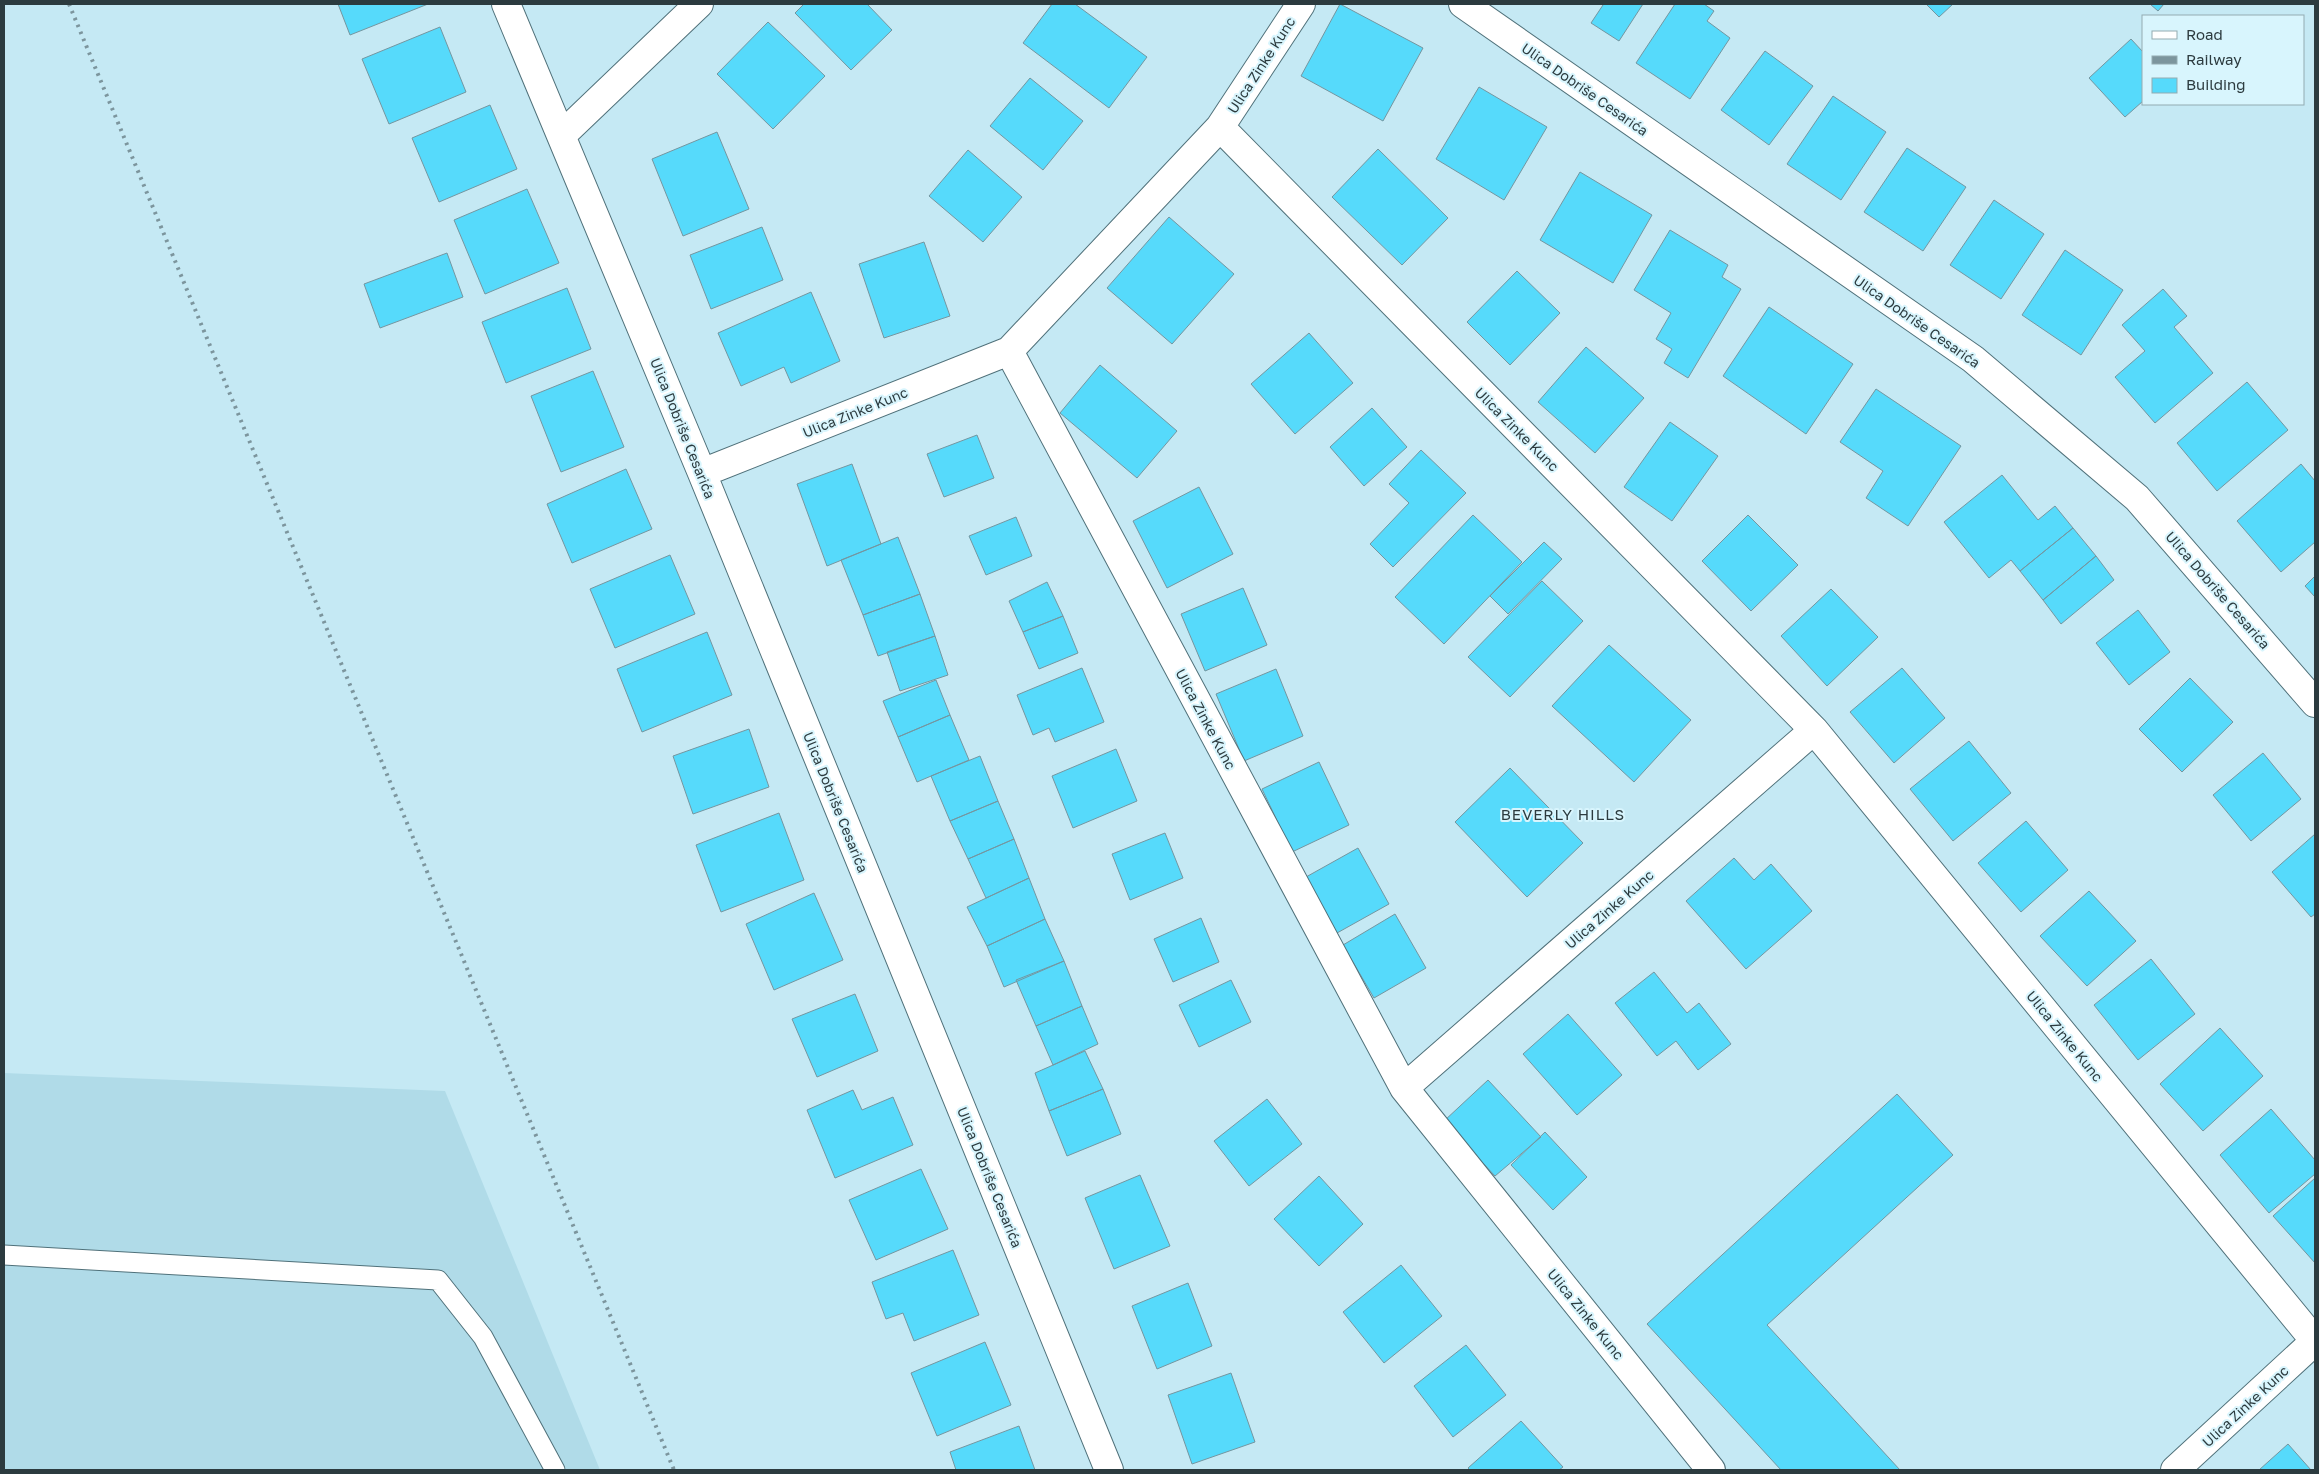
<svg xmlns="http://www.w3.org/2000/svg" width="2319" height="1474" viewBox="0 0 2319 1474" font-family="'Golos Text',sans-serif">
<rect width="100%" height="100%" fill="#c5e9f4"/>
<!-- built -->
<path fill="#b0dbe8" d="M4,1073L445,1091L600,1470H4Z"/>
<!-- building -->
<path fill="#56dafb" stroke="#7496a0" d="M338,4H428L350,35Z
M804,4H867L892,30L851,70L795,13Z
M1052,4H1075L1147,57L1109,108L1023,43Z
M1340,4L1423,48L1383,121L1301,76Z
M1601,4H1643L1619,41L1591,23L1603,5Z
M1675,4H1704L1714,11L1707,21L1730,38L1690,99L1636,63Z
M1926,4H1953L1939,17Z
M2150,4H2164L2158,11Z
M768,22L825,76L773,129L717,74Z
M440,27L466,92L389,124L362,59Z
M2131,39L2143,52V101L2125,117L2089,78Z
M1765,51L1813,86L1769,145L1721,110Z
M1030,78L1083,121L1043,170L990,126Z
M1479,87L1547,127L1504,200L1436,159Z
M1833,96L1886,132L1841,200L1787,164Z
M490,105L517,169L439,202L412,138Z
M717,132L749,209L683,236L652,159Z
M1907,148L1966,187L1923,251L1864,212Z
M1378,149L1448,218L1402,265L1332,197Z
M968,150L1022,197L983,242L929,196Z
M1580,172L1652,215L1613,283L1540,240Z
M527,189L559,263L485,294L454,220Z
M1994,200L2044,234L2001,299L1950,265Z
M1169,217L1234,274L1172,344L1107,288Z
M762,227L783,280L711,309L690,255Z
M1670,230L1728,265L1722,277L1741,289L1688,378L1664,363L1672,349L1656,339L1671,313L1634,290Z
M924,242L950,316L884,338L859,264Z
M2065,250L2123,290L2081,355L2022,315Z
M447,253L463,297L380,328L364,284Z
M1517,271L1560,313L1510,365L1467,322Z
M567,288L591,349L506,383L482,322Z
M2163,289L2187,316L2174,327L2213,373L2155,423L2115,377L2145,351L2122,325Z
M811,292L840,361L791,383L784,367L741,386L718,333Z
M1769,307L1853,364L1806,434L1723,376Z
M1309,333L1353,383L1295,434L1251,384Z
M1586,347L1644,398L1595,453L1538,402Z
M1100,365L1177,431L1137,478L1060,413Z
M593,371L624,447L561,472L531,396Z
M2247,382L2288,430L2217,491L2177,443Z
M1876,389L1961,446L1908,526L1866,498L1883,471L1840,442Z
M1372,408L1407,447L1364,486L1330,447Z
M1670,422L1718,456L1672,521L1624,487Z
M977,435L994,478L944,497L927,454Z
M1421,450L1466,493L1393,567L1370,544L1409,503L1389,484Z
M852,464L881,544L827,566L797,484Z
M2301,464L2315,481V542L2281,572L2237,521Z
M626,469L652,529L572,563L547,504Z
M2002,475L2038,520L2055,506L2073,528L2020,571L2011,560L1989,578L1944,522Z
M1199,487L1233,554L1167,588L1133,521Z
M1473,515L1522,562L1444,644L1395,597Z
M1748,515L1798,565L1751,611L1702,561Z
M1016,517L1032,556L986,575L969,536Z
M2073,528L2096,556L2043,600L2020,571Z
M898,537L920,594L863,615L841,560Z
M1544,542L1562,559L1508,614L1490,596Z
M670,555L695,614L615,648L590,589Z
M2096,556L2114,580L2061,624L2043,600Z
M2315,576V597L2305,586Z
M1542,581L1583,621L1510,697L1468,657Z
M1047,582L1063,616L1023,632L1009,601Z
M1243,588L1267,645L1205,671L1181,614Z
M1831,589L1878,637L1827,686L1781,636Z
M920,594L935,636L878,656L863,615Z
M2138,610L2170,652L2129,685L2096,643Z
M1063,616L1078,653L1039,669L1023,632Z
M707,632L732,695L642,732L617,669Z
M935,636L948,675L900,691L887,652Z
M1609,645L1691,720L1634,782L1552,706Z
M1082,668L1104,722L1055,742L1049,728L1033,735L1017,695Z
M1902,668L1945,718L1894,763L1850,712Z
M1276,669L1303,736L1244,761L1216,694Z
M2190,678L2233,722L2182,772L2139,729Z
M936,680L950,715L898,737L883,701Z
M950,715L969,760L917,782L898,737Z
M749,729L769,787L693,814L673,756Z
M1969,741L2011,793L1953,841L1910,789Z
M1116,749L1137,801L1073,828L1052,776Z
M2263,753L2301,799L2251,841L2213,795Z
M980,756L998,801L950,821L931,776Z
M1319,762L1349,825L1292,852L1262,789Z
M1510,768L1583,843L1527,897L1455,822Z
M998,801L1014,839L968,859L950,821Z
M779,813L804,880L721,912L696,845Z
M2026,821L2068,870L2021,912L1978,863Z
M1165,833L1183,878L1130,900L1112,854Z
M2315,834V914L2311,917L2272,872Z
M1014,839L1029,878L986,898L968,859Z
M1358,848L1389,904L1337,933L1306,877Z
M1734,858L1754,880L1771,864L1812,911L1746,969L1686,901Z
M1029,878L1045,919L987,946L967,907Z
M2089,891L2136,941L2087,986L2040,936Z
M814,893L843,960L774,990L746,924Z
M1395,914L1426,968L1374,998L1343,945Z
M1201,918L1219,962L1173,982L1154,939Z
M1045,919L1064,961L1004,987L987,946Z
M2151,959L2195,1014L2138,1060L2094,1005Z
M1064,961L1082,1006L1036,1026L1016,980Z
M1654,972L1687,1013L1699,1003L1731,1044L1698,1070L1676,1041L1657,1056L1615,1003Z
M1231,980L1251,1022L1199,1047L1179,1005Z
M855,994L878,1051L817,1077L792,1019Z
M1082,1006L1098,1044L1053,1065L1036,1026Z
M1568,1014L1622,1075L1577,1115L1523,1054Z
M2220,1028L2263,1076L2203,1131L2160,1084Z
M1085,1051L1103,1089L1049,1111L1035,1073Z
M1488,1080L1541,1137L1495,1176L1444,1121Z
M1103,1089L1121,1134L1067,1156L1049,1111Z
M853,1090L862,1110L893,1097L913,1145L835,1178L807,1110Z
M1897,1094L1953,1155L1767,1325L1900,1470H1781L1647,1324Z
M1267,1099L1302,1144L1249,1186L1214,1141Z
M2271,1109L2315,1160V1174L2269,1213L2220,1155Z
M1545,1132L1587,1177L1553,1210L1511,1165Z
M921,1169L948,1229L876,1260L849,1200Z
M1140,1175L1170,1246L1114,1269L1085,1198Z
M1319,1176L1363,1224L1319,1266L1274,1219Z
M2315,1178V1263L2273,1216Z
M953,1250L979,1315L914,1341L903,1313L886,1319L872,1282Z
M1401,1265L1442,1316L1384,1363L1343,1312Z
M1188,1283L1212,1346L1157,1369L1132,1306Z
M985,1342L1011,1405L937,1436L911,1373Z
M1466,1345L1506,1395L1453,1437L1414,1386Z
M1231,1373L1255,1442L1192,1464L1168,1395Z
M1521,1421L1563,1467L1559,1470H1470L1468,1468Z
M1019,1426L1035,1470H956L950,1452Z
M2288,1444L2311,1470H2259Z"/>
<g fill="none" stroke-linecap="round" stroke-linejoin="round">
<!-- lane casing -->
<g stroke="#50717a" stroke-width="21">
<path id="lane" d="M4,1255L438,1280L483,1337L555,1470"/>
</g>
<!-- street casing -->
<g stroke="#50717a" stroke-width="30">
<path id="street" d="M506,4L702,473L1109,1470
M1463,4L1973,359L2137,498L2315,703
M1220,127L1814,730L2315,1341
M562,135L699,4
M1009,351L1404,1088L1711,1470
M702,473L1009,351L1220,127L1301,4
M1404,1088L1814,730"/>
</g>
<!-- secondary casing -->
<g stroke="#50717a" stroke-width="30">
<path id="secondary" d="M2175,1470L2315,1341"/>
</g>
<!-- lane -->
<use href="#lane" stroke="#fff" stroke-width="19"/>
<!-- street -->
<use href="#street" stroke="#fff" stroke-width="28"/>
<!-- secondary -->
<use href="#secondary" stroke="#fff" stroke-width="28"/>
<!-- rail -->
<path stroke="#7c959d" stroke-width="4" stroke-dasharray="2.5 5" stroke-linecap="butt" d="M69,4L674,1470"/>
</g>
<g text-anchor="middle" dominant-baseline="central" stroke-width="4" stroke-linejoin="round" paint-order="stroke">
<!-- street labels -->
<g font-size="14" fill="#2c3b3f" stroke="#d8f5fd">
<text transform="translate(1261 65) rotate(-57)">Ulica Zinke Kunc</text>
<text transform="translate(1585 89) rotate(35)">Ulica Dobriše Cesarića</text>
<text transform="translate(1917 321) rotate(35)">Ulica Dobriše Cesarića</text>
<text transform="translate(855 412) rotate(-22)">Ulica Zinke Kunc</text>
<text transform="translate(683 428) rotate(68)">Ulica Dobriše Cesarića</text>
<text transform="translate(1517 429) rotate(45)">Ulica Zinke Kunc</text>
<text transform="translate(2218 590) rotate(49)">Ulica Dobriše Cesarića</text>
<text transform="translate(1206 719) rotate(62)">Ulica Zinke Kunc</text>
<text transform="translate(836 802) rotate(68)">Ulica Dobriše Cesarića</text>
<text transform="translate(1609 909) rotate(-41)">Ulica Zinke Kunc</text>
<text transform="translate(2065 1036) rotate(51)">Ulica Zinke Kunc</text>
<text transform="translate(990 1177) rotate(68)">Ulica Dobriše Cesarića</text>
<text transform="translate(1586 1314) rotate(51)">Ulica Zinke Kunc</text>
<text transform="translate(2245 1406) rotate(-43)">Ulica Zinke Kunc</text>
</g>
<!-- neighbourhood labels -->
<g font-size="15" letter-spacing="1" fill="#2c3b3f" stroke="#d8f5fd">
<text x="1563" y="814">BEVERLY HILLS</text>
</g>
</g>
<!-- border -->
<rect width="2319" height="1474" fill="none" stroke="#2c3b3f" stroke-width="10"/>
<!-- legend -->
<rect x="2142" y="15" width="162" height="90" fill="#d8f5fd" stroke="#93abb1"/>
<rect x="2152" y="31" width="25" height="8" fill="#ffffff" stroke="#93abb1"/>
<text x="2186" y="40" font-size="15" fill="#2c3b3f">Road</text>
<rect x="2152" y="56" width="25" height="8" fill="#7c959d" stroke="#93abb1"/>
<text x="2186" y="65" font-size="15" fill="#2c3b3f">Railway</text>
<rect x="2152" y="78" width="25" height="15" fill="#56dafb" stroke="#93abb1"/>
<text x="2186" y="90" font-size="15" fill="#2c3b3f">Building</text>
</svg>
